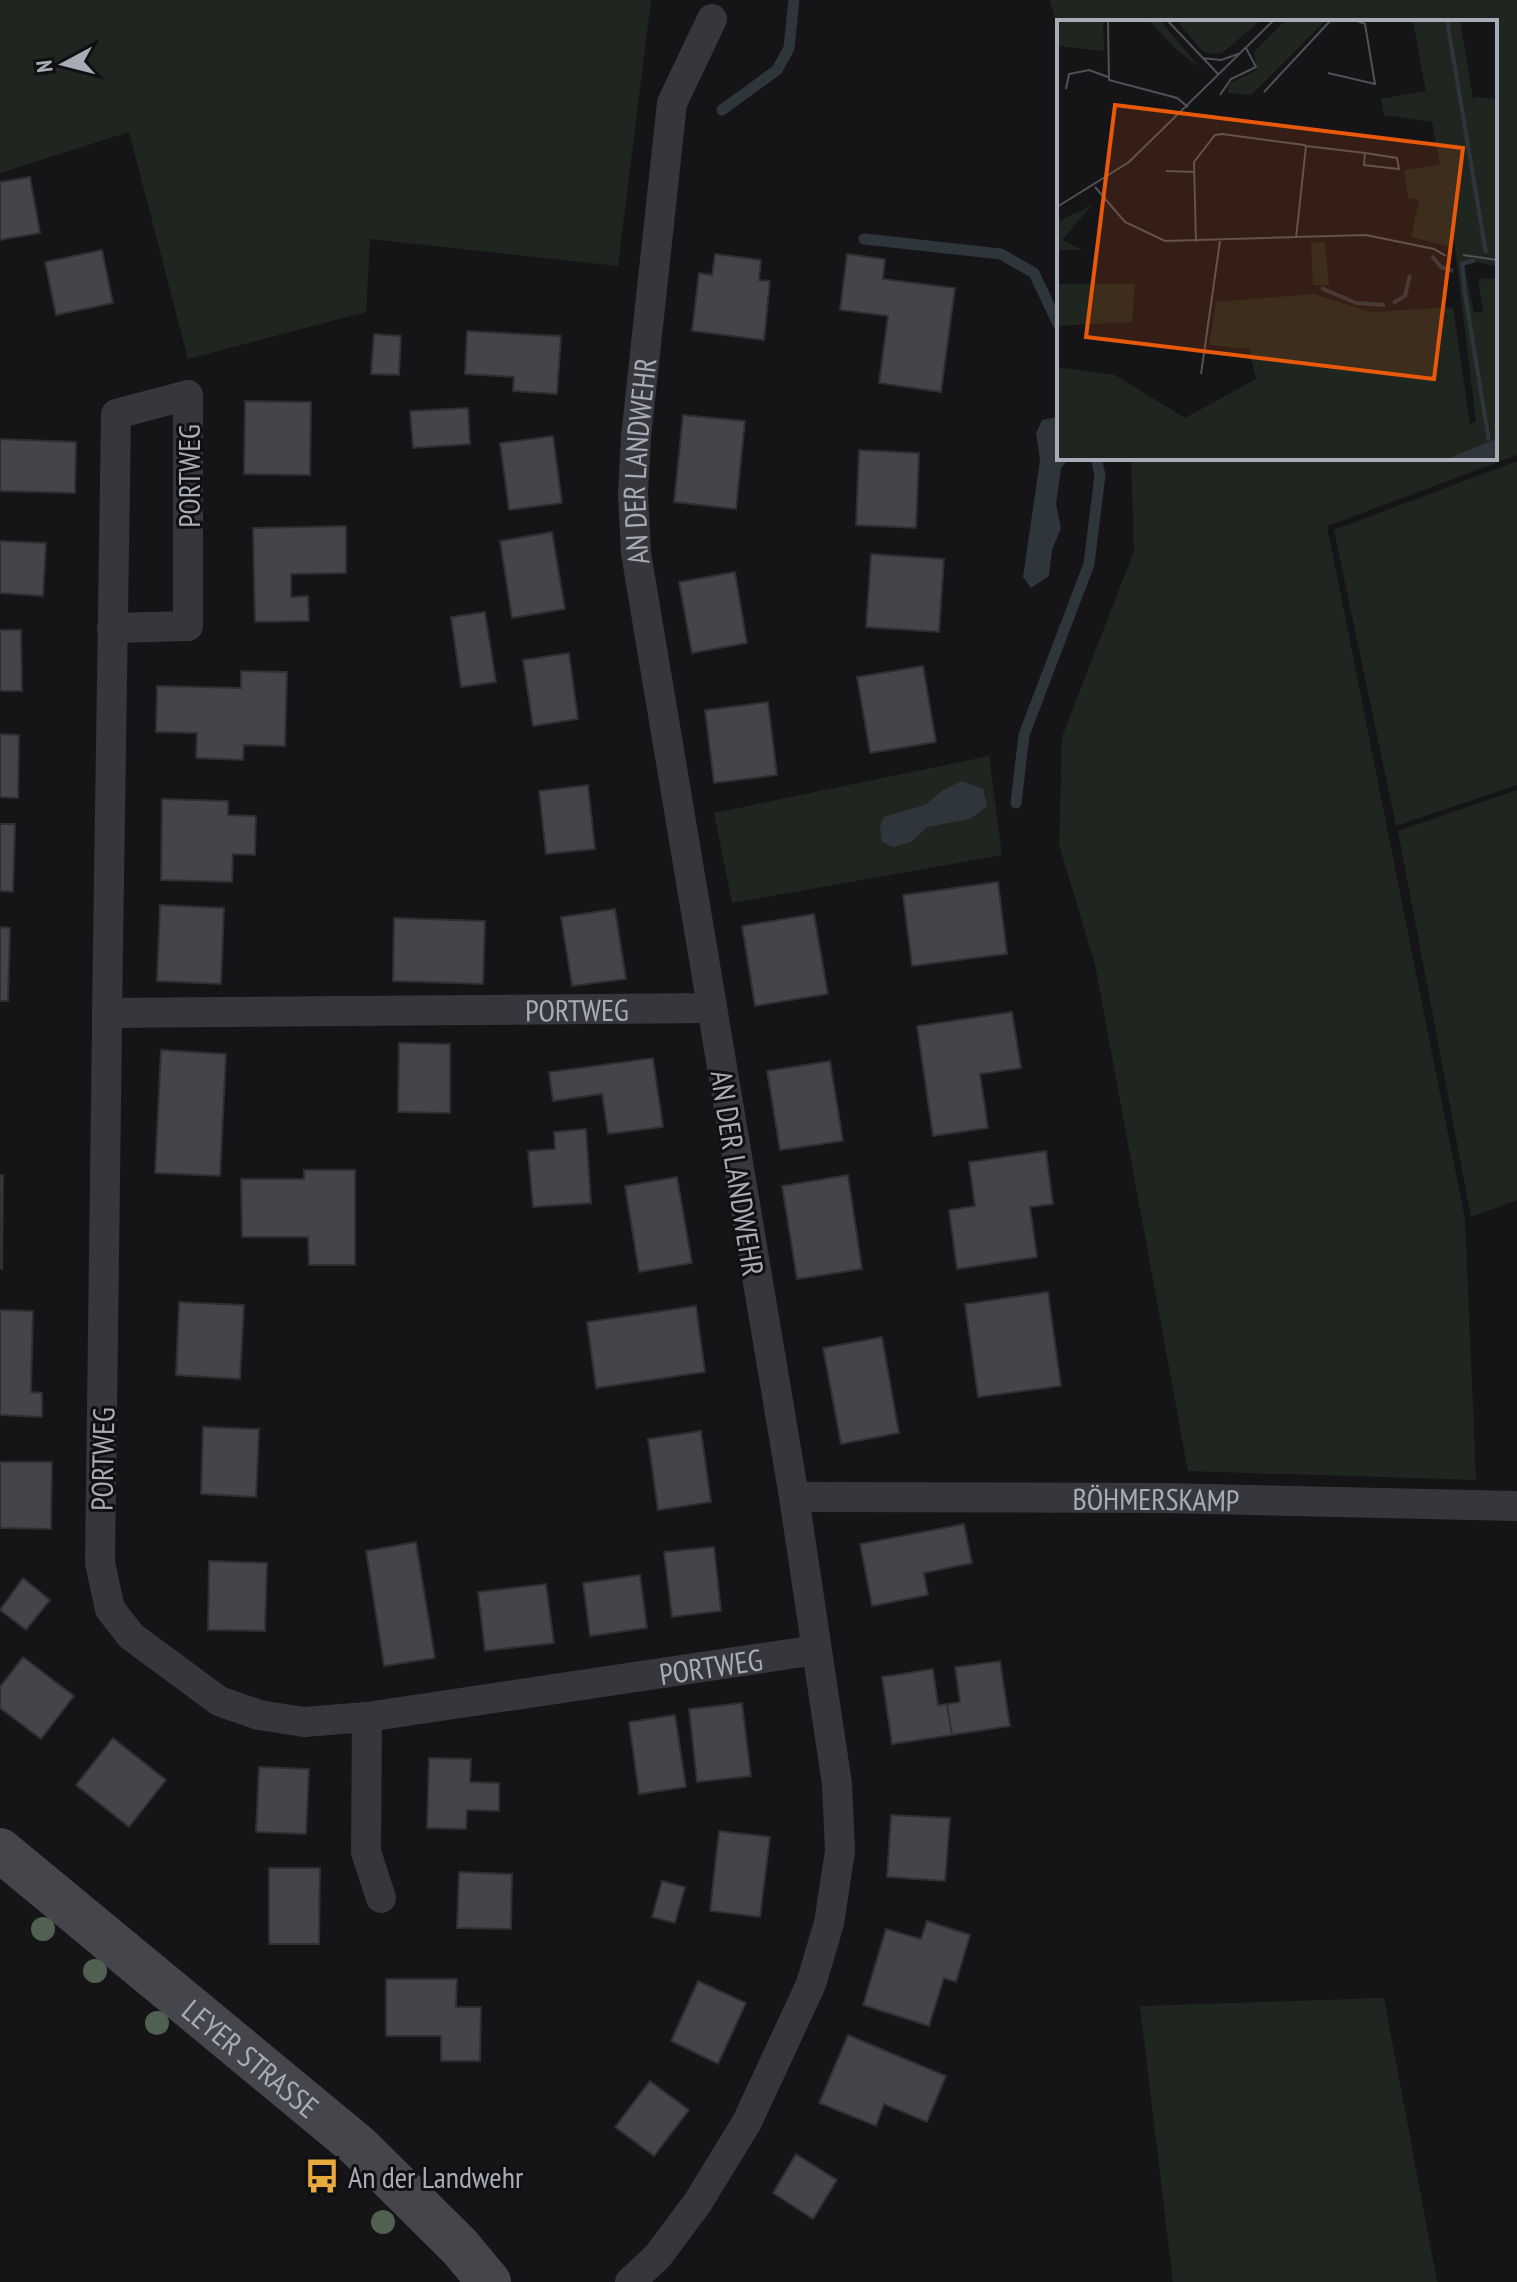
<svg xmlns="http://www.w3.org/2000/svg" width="1517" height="2282" viewBox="0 0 1517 2282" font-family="'PT Sans Narrow',sans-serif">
<rect width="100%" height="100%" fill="#151517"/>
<!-- green -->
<path fill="#1f2620" d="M0,0H651L618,266L370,239L366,312L188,359L129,132L0,173Z
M1050,0H1517V455L1327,526L1465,1219L1476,1480L1188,1471L1095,964L1059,845L1062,737L1134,551L1131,458H1495V22H1059V34Z
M1517,461V785L1396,826L1334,530Z
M989,756L1002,855L732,903L714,813Z
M1517,790V1200L1471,1217L1398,831Z
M1384,1998L1437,2282H1173L1140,2006Z"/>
<!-- water -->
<path fill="#2e363c" d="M1058,417L1059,458H1069L1061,468L1056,504L1061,528L1052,550L1049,576L1031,588L1023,577L1040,460L1036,433L1042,420Z
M962,781L983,789L987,806L970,819L927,827L911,842L893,847L882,842L880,826L884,817L925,805L943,790Z"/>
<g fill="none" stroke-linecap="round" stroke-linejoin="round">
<!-- stream -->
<path stroke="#2e363c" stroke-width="11" d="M722,110L777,70L789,48L794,0
M864,239L1001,254L1034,273L1058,324
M1016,803L1024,735L1089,564L1100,475L1096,458"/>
</g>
<!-- building -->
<path fill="#44454a" stroke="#2f2f33" stroke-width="2" d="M30,177L40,233L0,240V182Z
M102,250L113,303L56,315L45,262Z
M715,254L761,260L759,280L770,281L764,340L692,331L699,273L712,275Z
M847,254L885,259L883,279L955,288L941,392L879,383L888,316L840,310Z
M467,331L561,336L557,394L513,391L514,377L465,374Z
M374,334L401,336L399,375L371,374Z
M245,401L311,402L310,475L244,474Z
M468,408L470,444L413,448L410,411Z
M683,415L745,421L736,509L674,502Z
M553,436L562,503L509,510L500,443Z
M0,439L76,442L75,493L0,491Z
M859,450L919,453L916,528L856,525Z
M346,526V573L291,574V597L308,596L309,621L255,622L253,528Z
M552,532L565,609L512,618L500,541Z
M0,541L46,543L43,596L0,593Z
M871,554L944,559L939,632L866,627Z
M735,572L747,643L692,653L679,582Z
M485,612L496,682L461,687L451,617Z
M0,630H21L22,691H0Z
M569,653L578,719L533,726L523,660Z
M923,666L936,742L870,753L857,677Z
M241,671L287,672L285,746L244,745L243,760L196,758L197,733L156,732L157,686L241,688Z
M768,702L777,775L714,783L705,710Z
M0,734L19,735L18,798L0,797Z
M588,785L595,849L546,854L539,791Z
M162,799L228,801V815L256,816L255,855L233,854L232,882L161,880Z
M0,824H15L13,892L0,891Z
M998,882L1007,954L912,966L903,895Z
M160,905L224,908L221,984L157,981Z
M615,909L626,979L572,986L561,917Z
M814,914L828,994L755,1006L742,926Z
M394,918L485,921L483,984L393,981Z
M0,927L10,928L8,1001H0Z
M1012,1012L1021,1068L980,1074L988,1128L933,1136L917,1026Z
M399,1043L450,1044V1113L398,1112Z
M161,1050L226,1054L220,1176L155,1173Z
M653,1058L663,1127L608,1134L602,1094L553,1101L549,1072Z
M830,1061L843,1141L780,1150L767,1071Z
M586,1129L591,1203L533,1207L528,1151L555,1149L554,1132Z
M1046,1151L1053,1204L1030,1207L1037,1257L957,1269L949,1210L975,1206L969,1162Z
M304,1170H355V1265H309L308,1237H242L241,1179H304Z
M0,1175H3L2,1269H0Z
M848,1175L862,1269L797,1279L782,1186Z
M677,1177L692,1263L639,1272L625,1186Z
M1048,1292L1061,1386L978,1397L965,1304Z
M179,1302L244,1305L240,1379L176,1375Z
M696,1306L705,1372L596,1388L587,1322Z
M0,1310L33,1311L31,1392L42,1393V1417L0,1415Z
M882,1337L899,1433L841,1444L823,1348Z
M203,1427L259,1429L256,1497L201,1494Z
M701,1431L711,1502L658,1510L648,1439Z
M0,1462H52L51,1529L0,1528Z
M964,1524L972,1563L924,1573L928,1595L872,1606L860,1544Z
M416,1542L435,1658L384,1666L366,1551Z
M714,1547L721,1611L672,1617L664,1552Z
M209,1561L267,1563L265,1631L208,1630Z
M640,1575L647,1628L590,1636L583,1583Z
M23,1578L50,1600L26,1630L0,1610Z
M546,1584L554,1643L485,1651L478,1592Z
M23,1657L74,1696L41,1739L0,1708V1687Z
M1000,1661L1010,1726L952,1735L947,1704L960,1702L955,1667Z
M933,1669L938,1705L947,1704L952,1735L892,1744L882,1677Z
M742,1703L751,1776L697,1782L689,1709Z
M675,1715L686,1787L639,1794L629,1722Z
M113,1738L166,1780L129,1827L76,1785Z
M429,1758L471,1759L470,1782L499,1783V1811L467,1810L466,1829L427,1828Z
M259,1767L309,1769L306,1834L256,1832Z
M891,1815L950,1818L945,1881L887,1877Z
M719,1831L770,1837L760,1917L710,1911Z
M269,1868H320L319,1944H269Z
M459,1872L512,1874L511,1929L457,1928Z
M662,1881L685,1887L675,1923L652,1917Z
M927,1921L970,1935L956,1982L944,1978L929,2026L863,2005L886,1929L921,1939Z
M386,1979H457L456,2007H481L480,2061H441V2036H386Z
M698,1981L746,2003L718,2064L671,2041Z
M848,2035L946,2076L927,2122L884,2104L876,2126L819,2103Z
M650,2081L689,2110L654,2156L615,2127Z
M796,2154L837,2180L813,2219L773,2193Z"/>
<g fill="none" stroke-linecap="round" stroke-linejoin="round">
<!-- street -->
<g stroke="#36373c" stroke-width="30">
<path id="s1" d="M112,628L188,626V395L116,414L107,1013V1025L100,1563L110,1609L131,1636L219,1701L259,1715L304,1722L367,1717L816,1650"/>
<path id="s2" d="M107,1013L711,1008"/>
<path id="s3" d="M794,1497L1165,1498L1517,1506"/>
<path d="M367,1717L366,1852L381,1898"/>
<path id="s4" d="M630,2282L658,2256L698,2202L747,2122L811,1984L829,1923L840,1851L837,1784L794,1497L636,553L633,493L636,437L672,103L712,19"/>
</g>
<!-- secondary -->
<path stroke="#44464b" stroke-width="44" id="s5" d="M0,1850L358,2146L460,2247L489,2282"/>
</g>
<!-- trees -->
<g fill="#506151">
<circle cx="43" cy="1929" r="12"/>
<circle cx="95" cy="1971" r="12"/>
<circle cx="157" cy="2023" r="12"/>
<circle cx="383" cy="2222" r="12"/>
</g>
<!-- icons -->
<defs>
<g id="bus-bare" transform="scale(2.76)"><path d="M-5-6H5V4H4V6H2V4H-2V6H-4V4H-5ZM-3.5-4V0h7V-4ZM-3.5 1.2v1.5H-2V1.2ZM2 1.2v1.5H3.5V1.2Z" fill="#e8aa3c" stroke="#101012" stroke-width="2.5" paint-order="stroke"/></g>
</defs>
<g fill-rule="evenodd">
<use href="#bus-bare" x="322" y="2176"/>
</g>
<g text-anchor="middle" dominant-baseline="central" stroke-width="6" stroke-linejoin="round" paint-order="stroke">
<!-- street labels -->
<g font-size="30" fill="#a8acb6" stroke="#101012">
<text stroke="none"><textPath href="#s4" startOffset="1894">AN DER LANDWEHR</textPath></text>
<text transform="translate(188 476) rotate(-90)">PORTWEG</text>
<text stroke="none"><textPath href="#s2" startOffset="470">PORTWEG</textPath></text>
<text transform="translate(738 1173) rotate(81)">AN DER LANDWEHR</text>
<text transform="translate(102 1459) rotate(-89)">PORTWEG</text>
<text stroke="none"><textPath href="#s3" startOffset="362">BÖHMERSKAMP</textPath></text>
<text stroke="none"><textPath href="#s1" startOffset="2220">PORTWEG</textPath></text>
<text stroke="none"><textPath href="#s5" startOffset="326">LEYER STRASSE</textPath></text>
</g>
<!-- poi labels -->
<g font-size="30" fill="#a8acb6" stroke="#101012" text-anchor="start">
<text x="348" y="2176">An der Landwehr</text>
</g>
</g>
<!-- overview -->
<g transform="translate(1057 20)">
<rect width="440" height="440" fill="#151517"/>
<path d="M0,0H46L47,31L0,26ZM91,0H103L143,48L121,31ZM119,0H204L165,33L155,34L145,31ZM229,0H269L194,75L171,73L172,64L200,50L197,32ZM356,0H403L417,85V77L440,79V419L389,440H0V347L58,355L128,398L199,359L192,329L152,325L159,282L257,274L314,292L396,287L413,404L419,402L397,218L394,227L354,217L362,180L351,178L347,150L383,145L375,102L327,95L324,79L368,71L371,83ZM419,242L439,246V258L421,259L426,291L417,293L407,244ZM35,185L5,220L25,230H0V202ZM268,222L272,265H256L254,223ZM0,264H78L75,302L0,306Z" fill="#1f2620" fill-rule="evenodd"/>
<path d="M440,419V440H389L404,433Z" fill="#2e363c"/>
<path fill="none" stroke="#2e363c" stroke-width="4" d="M390,0L429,233M375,236L384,247L396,251M418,240L405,244L408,274L432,421M264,268L299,283L328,285M336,283L348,276L353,255"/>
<path fill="none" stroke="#505157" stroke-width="2" d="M51,0L52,60L120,78L131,87M110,0L162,55M145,38L164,40L184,33M271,53L318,64L308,4L298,0M9,69L12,54L32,50L51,57M207,72L274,0M163,75L174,59L199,47L189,28M109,151L137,152M38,167L68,202L108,221L309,215L377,229L389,236M0,187L72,142L217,0M239,218L249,126M139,222L137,142L158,115L165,114L247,125L249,126L308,133L340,138L342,149L307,145L308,133M406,235L440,240M144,354L163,221"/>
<path fill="#e8590c" fill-opacity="0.15" stroke="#e8590c" stroke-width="4" d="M58,85L406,128L377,359L29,317Z"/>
<rect width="440" height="440" fill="none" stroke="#a8acb6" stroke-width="4"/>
</g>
<!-- north arrow -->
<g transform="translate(64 64) rotate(263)" stroke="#101012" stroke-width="6" paint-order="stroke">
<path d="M0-6L14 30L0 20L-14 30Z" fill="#a8acb6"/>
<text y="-12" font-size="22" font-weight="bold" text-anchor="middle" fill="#a8acb6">N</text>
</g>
</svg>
